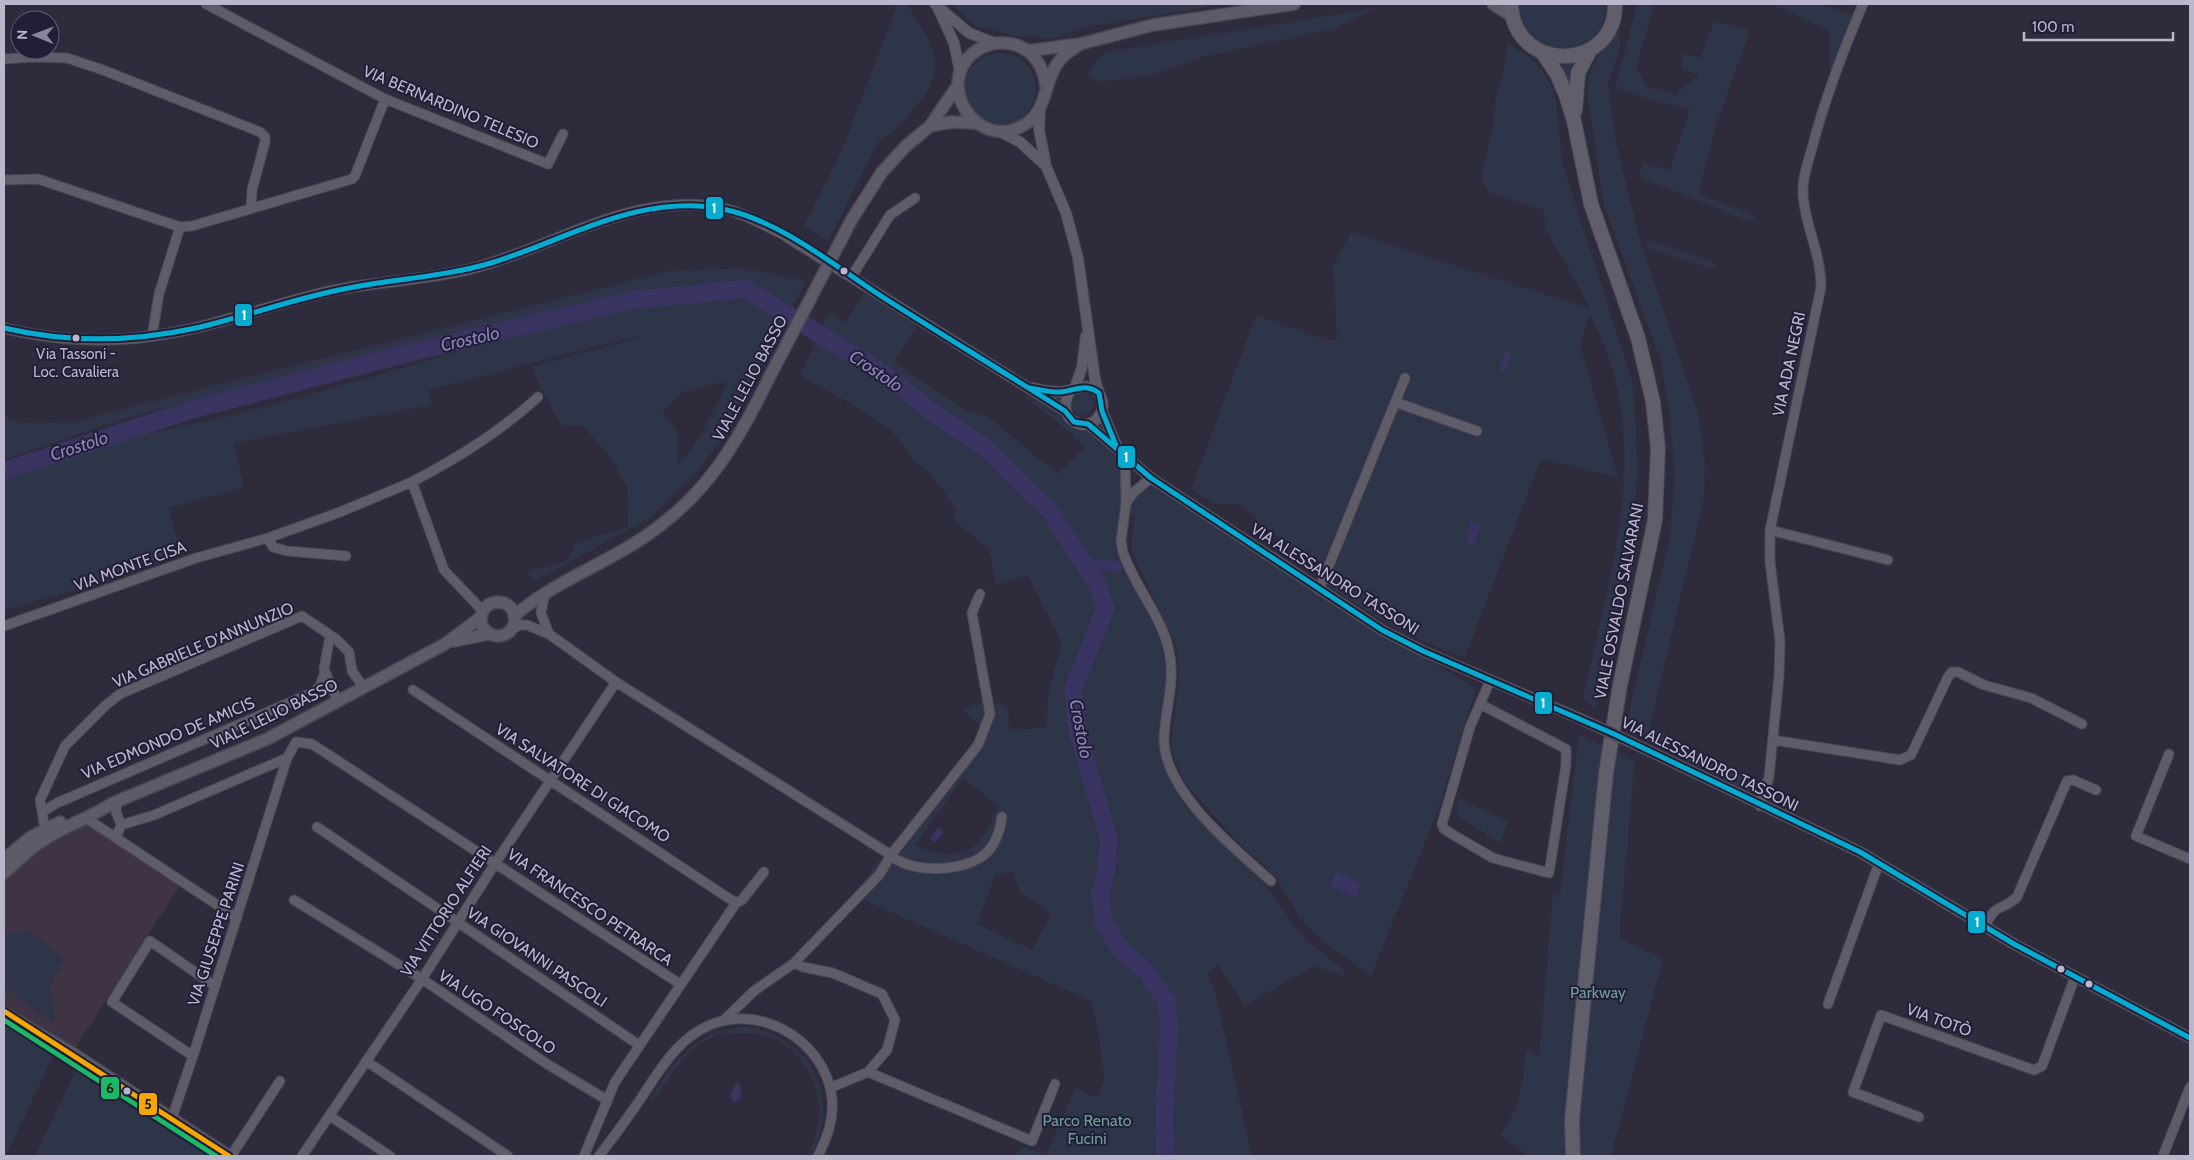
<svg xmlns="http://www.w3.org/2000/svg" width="2194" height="1160" viewBox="0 0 2194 1160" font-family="Cabin,sans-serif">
<rect width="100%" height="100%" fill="#2e2c3c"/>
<!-- medical -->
<path fill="#3e3445" d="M86,818L182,882L72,1053L4,1011V873Z"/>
<!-- green -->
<path fill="#2e3548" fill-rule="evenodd" d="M885,4H907C934,47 951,67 912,111C903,122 894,133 880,139L828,241L804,226L842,150L896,8Z
M952,4H1225L1098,25L1053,38L1017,36L975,26Z
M1520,4H1606C1607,62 1520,63 1520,4Z
M1637,4H1655L1636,67L1647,87L1675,94L1699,76L1681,68L1684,54L1701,57L1714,21L1750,30L1717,123L1698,194L1755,216L1751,222L1639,177L1643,162L1669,171L1690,110L1615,89Z
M1772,4H1819L1858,17L1830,89V31Z
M1377,8L1334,29L1206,56L1152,75L1099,82L1088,76L1096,61L1107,52Z
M1618,32L1620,47L1608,85L1615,138L1640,241L1698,412L1705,466L1704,498L1650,725L1760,786L1758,796C1713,774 1665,754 1627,722L1670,536L1675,478L1670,416L1661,361L1604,205L1588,101C1586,66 1598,57 1618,32Z
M1507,43L1529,56L1542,70L1550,84L1556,101L1563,165L1633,384L1638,472L1626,571L1595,711L1583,698C1610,573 1657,436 1590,316L1580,344L1618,477L1541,459L1465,657C1415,642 1375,616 1332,588L1323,582L1326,573L1258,522L1246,508L1235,504H1216L1191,490L1256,315L1324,339L1337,340L1333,266L1351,232L1591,309L1545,228L1544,210L1490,193L1481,179L1492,131L1496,98L1505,64Z
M964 89a36 36 0 1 1 72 0a36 36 0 1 1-72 0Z
M1574,61L1569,73L1570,89L1556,63Z
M1647,239L1718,264L1713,269L1647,248Z
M743,268L806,281L728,430L697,472L651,517L535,581L526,572L569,560L575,543L628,527L627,485L606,452L583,426H562L541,389L532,367L628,341L640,335L428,390L432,405L234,443L244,488L169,508L181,555L120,577L4,610V473L111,442L243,413L404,368L488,342L609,310L605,297L126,418L4,460V417L23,423L72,422L668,271ZM729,380L699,438L678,466L677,430L662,412L682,392Z
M865,291L917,326L894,361L965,411L988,417L1058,474L1085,447L1073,437L1074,435L1026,398L1027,396L1054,408L1067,424L1090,432L1121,460L1124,475L1121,558L1162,642L1168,674L1160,744L1162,757L1184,803L1271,891L1295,927L1308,941L1346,972L1343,976L1315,966L1244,1006L1218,964L1208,975L1215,992L1252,1156H1016L1021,1146L1046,1156L1075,1088L1097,1098L1104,1080L1099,1034L1091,1001L852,895L975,740L980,726L963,711C981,702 989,699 1008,708L1009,731L1046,727L1049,689L1062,643L1028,576L996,584L989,549L953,520L957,511L930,472L916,463L892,431L861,410L800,375L829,313L846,323ZM963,778L999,807C993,816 984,838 977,844C958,859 935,854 915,845ZM1012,871L1021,893L1051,914L1032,950L977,924L995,876Z
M1072 404a11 11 0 1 1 22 0a11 11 0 1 1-22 0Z
M1152,484L1318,595L1476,688L1437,813L1371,976L1318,937L1298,915L1275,876L1233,837L1184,782L1171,750L1179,673L1176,645L1131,550L1135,515L1128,514L1134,498Z
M1579,735L1635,761L1619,938L1663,959L1611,1156H1528L1500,1135C1521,1106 1522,1086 1526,1051L1539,1056L1553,894H1560Z
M1459,799L1507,821L1501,843L1459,817L1456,811Z
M31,932L64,960L49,986L55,1018L52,1023L4,987V934Z
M4,1025L54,1054L6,1156H4Z
M749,1027C812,1038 843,1100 810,1156H808C813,1144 818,1130 819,1116C821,1071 785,1029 739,1033C729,1034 719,1034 709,1039C683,1052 670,1078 654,1101L649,1099C677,1058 696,1029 749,1027Z
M76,1070L210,1156H35Z"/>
<!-- water -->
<path fill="#3a3462" d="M1505,352L1512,354L1505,371L1502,372L1499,368Z
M1470,522L1481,525L1473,546L1466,542L1470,531Z
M938,827L944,832L935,843L930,839Z
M1336,872L1361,884L1355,898L1330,886Z
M736,1083L740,1084L741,1097L737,1101H733L730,1096Z"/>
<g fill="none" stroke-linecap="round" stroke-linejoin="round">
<!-- canal -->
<path stroke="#3a3462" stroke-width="10" d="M1087,569L1102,564L1117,567"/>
<!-- river -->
<path stroke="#3a3462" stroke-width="18" d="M4,471L194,409L409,353L633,300L745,289L880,371L935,414L988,450L1050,511L1098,586L1106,608L1073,689L1078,733L1109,839L1106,870L1100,895L1104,923L1119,948L1146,972L1167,1002L1169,1030L1164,1119L1166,1156"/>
<!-- minor casing -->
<g stroke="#4a4854" stroke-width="11">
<path id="minor" d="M206,4L385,99L548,164L563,134
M4,59L34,57L67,58L103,70L260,132L265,137V142L252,190L251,208
M4,180L38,179L180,227L192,226L352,179L355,176L385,99
M852,276L890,215L915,198
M152,336L159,294L180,227
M1395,402L1477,431
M1125,456L1126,503L1121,541L1123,552C1134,586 1162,616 1169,651C1176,680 1165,709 1164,738C1163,791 1234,848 1271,881
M412,482C458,458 500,432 538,397
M1126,503L1134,492L1151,478
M1770,530L1888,560
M268,538L273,547L287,551L346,556
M1319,590L1405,378
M545,592L541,613L549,634
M4,626L196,558L268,538L340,512L412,482L444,570L483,611
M511,630L519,625H527L549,634L616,682L891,855C910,874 963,872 984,855C995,846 1000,831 1002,817
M330,636L324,669L338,702
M413,690L736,903
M1480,704L1566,749V765L1549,873L1493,858L1450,833L1444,829L1442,824L1470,727L1490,681
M1773,740L1900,760L1911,755L1948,677L1952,672H1958L1984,685L2031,698L2082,724
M2169,754L2136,836L2190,859
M117,801L116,812L121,825
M1760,806L1769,777L1779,676L1780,641L1770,562V530L1821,287C1821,251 1804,225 1803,193C1802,178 1808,163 1812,148C1825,98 1843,51 1863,4
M42,812L57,803L314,692L320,686L325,672
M86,818L237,918
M317,827L639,1045
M45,829L40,800L65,746L106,705L120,694L302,616L336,639L349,652L352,671L364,688
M116,838L121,825L154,815L287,758
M294,900L422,979L547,1064L607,1100
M1985,927C1996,901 2002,912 2017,897L2067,781L2073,780L2096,790
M794,963L803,967L833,973L882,994L895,1020L887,1050L868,1072
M1828,1004L1879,863
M724,1020L754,991L794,963L880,874L891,855L978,745L990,714L972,613L980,594
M193,1056L112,1002L150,941L215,986
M366,1061L508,1156
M830,1088L868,1072L1032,1141L1055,1084
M330,1116L390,1156
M1919,1117L1853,1092L1881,1015L2034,1070L2042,1066L2075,977
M172,1118L193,1056L287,758L296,742L312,744L680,984
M231,1156L280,1081
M302,1156L422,979L496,862L616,682
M584,1156L615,1082L736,903L742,900L764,872
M599,1156C612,1139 625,1122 637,1104C655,1078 672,1046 700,1030C753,998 825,1038 832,1098C834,1120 827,1138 818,1156
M2163,1156L2190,1087"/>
</g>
<!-- tertiary casing -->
<g stroke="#4a4854" stroke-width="12">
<path id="tertiary" d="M935,4L969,33L995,43
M938,8L954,43L960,72
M1040,109L1039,129L1046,166L1066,213L1078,258L1095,379L1099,393
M999,131L1020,142L1046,166
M4,328C50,340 104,343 152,336C214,328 274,303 335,290C381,281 429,280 474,268C555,247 639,188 726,209C745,214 763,224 781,233L1065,411
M1033,388C1042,390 1051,392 1060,392C1074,391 1092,378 1101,397C1104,404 1103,410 1099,416C1096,422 1090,424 1083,425C1064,421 1062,405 1070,391
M1075,388L1082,367L1086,336
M1102,411L1117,447
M1088,424L1151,478L1382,630L1423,651L1583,720
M1639,746L1860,852L2014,944L2190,1038"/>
</g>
<!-- secondary casing -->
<g stroke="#494755" stroke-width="14">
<path id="secondary" d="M1493,4L1512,16
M1027,51L1080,44L1153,25L1294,4
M1046,85C1043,67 1034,51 1016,45C1004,41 990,43 979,49C929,80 978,157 1027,123C1047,109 1044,83 1057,64C1062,55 1072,50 1080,44
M930,126L951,122L977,123
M852,219L882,172L906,146L930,126L958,85
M481 619a17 17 0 1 1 34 0a17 17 0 1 1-34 0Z
M514,616C550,585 595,568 635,543C704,500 736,446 770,376
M454,641L489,634
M4,859L31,837L60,822
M4,873C19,859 33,846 50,836C70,824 93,816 113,803L267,739L445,644L481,617
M4,1013L72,1053L229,1156"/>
</g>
<!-- primary casing -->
<g stroke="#494755" stroke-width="16">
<path id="primary" d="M1511,4C1514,75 1616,72 1615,4
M1543,53L1557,74L1566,95L1574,121L1591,204L1638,338L1653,402L1658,448L1655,520L1620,685L1606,773L1572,1119L1573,1156
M1575,111L1578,73L1590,50"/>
</g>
<!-- minor -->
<use href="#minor" stroke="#5e5c69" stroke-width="9"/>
<!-- tertiary -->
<use href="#tertiary" stroke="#5e5c69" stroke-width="10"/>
<!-- secondary -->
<use href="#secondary" stroke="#5c5b67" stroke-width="11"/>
<!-- primary -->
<use href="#primary" stroke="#605e6b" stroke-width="14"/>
<!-- tertiary-bridge casing -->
<g stroke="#4a4854" stroke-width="12" stroke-linecap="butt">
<path id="tertiary-bridge" d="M1583,720L1639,746"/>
</g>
<!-- secondary-bridge casing -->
<g stroke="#494755" stroke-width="14" stroke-linecap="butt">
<path id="secondary-bridge" d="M770,376L852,219"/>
</g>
<!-- tertiary-bridge -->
<use href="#tertiary-bridge" stroke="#5e5c69" stroke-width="10"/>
<!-- secondary-bridge -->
<use href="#secondary-bridge" stroke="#5c5b67" stroke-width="11"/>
<!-- bus-1 casing -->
<g stroke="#211e38" stroke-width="9">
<path id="bus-1" d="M4,328C68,343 132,342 196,328C243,317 288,301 334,291C386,279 440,278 491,263C569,239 643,191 727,210C781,222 835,266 881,296C942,335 1004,372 1065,411L1074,422L1088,424L1151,478L1382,630L1423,651L1614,734L1860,852L2014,944L2190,1038
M1029,388C1039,389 1051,393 1061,392C1077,390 1085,383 1099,393L1102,411L1117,448"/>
</g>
<!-- bus-2 casing -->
<g stroke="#211e38" stroke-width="9">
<path id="bus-2" d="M4,1011L229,1156"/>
</g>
<!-- bus-3 casing -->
<g stroke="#211e38" stroke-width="9">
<path id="bus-3" d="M4,1020L216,1156"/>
</g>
<!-- bus-1 -->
<use href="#bus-1" stroke="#06acd0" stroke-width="5"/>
<!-- bus-2 -->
<use href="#bus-2" stroke="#f7a600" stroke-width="5"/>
<!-- bus-3 -->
<use href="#bus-3" stroke="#1ab867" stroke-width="5"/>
</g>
<!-- markers -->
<g fill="#bab6cc" stroke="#211e38" stroke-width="2">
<circle cx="844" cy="271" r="4.5"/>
<circle cx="76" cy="338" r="4.5"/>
<circle cx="2061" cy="969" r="4.5"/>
<circle cx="2089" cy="984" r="4.5"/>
<circle cx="127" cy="1091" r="4.5"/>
</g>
<g text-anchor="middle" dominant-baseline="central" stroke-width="4" stroke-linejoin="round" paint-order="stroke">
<!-- bus labels -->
<g font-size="15" fill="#bab6cc" stroke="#211e38">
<text x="76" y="354">Via Tassoni -<tspan x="76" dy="18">Loc. Cavaliera</tspan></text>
</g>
<!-- street labels -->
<g font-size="16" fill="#bab6cc" stroke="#211e38">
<text transform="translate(451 107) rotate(23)">VIA BERNARDINO TELESIO</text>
<text transform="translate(1789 364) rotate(-78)">VIA ADA NEGRI</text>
<text transform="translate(750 378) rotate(-62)">VIALE LELIO BASSO</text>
<text transform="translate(130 566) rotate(-20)">VIA MONTE CISA</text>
<text transform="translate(1335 579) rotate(32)">VIA ALESSANDRO TASSONI</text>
<text transform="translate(1619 601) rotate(-79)">VIALE OSVALDO SALVARANI</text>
<text transform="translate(203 645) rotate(-23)">VIA GABRIELE D'ANNUNZIO</text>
<text transform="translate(274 714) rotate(-26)">VIALE LELIO BASSO</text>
<text transform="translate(168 738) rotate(-23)">VIA EDMONDO DE AMICIS</text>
<text transform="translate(1710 764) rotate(26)">VIA ALESSANDRO TASSONI</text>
<text transform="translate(583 783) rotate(33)">VIA SALVATORE DI GIACOMO</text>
<text transform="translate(590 907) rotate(34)">VIA FRANCESCO PETRARCA</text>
<text transform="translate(446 911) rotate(-57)">VIA VITTORIO ALFIERI</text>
<text transform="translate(216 934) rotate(-72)">VIA GIUSEPPE PARINI</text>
<text transform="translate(537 957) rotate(34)">VIA GIOVANNI PASCOLI</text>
<text transform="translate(497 1012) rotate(34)">VIA UGO FOSCOLO</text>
<text transform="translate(1939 1020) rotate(20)">VIA TOTÒ</text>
</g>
<!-- park labels -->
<g font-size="16" fill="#6c9e93" stroke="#211e38">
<text x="1598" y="992">Parkway</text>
<text x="1087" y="1120">Parco Renato<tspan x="1087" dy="18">Fucini</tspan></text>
</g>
<!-- water labels -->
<g font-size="18" font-style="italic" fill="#8b84b8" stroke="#211e38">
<text transform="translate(470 339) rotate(-13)">Crostolo</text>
<text transform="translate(876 371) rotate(34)">Crostolo</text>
<text transform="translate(79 446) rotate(-18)">Crostolo</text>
<text transform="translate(1081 729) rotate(79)">Crostolo</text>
</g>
</g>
<g stroke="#211e38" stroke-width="2">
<rect x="705" y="196" width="19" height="24" rx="5" fill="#06acd0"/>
<rect x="234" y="303" width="19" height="24" rx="5" fill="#06acd0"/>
<rect x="1117" y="445" width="19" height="24" rx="5" fill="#06acd0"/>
<rect x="1534" y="691" width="19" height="24" rx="5" fill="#06acd0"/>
<rect x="1967" y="910" width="19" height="24" rx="5" fill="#06acd0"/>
<rect x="100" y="1076" width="20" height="24" rx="5" fill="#1ab867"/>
<rect x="138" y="1092" width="20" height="24" rx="5" fill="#f7a600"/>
</g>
<g font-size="14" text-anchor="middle" font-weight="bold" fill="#fff">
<text x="714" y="213">1</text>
<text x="244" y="320">1</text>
<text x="1126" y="462">1</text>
<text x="1543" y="708">1</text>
<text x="1977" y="927">1</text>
</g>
<g font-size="14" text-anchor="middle" font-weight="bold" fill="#111">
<text x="110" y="1093">6</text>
<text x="148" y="1109">5</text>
</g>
<!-- border -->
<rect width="2194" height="1160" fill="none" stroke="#bab6cc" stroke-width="10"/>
<!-- north arrow -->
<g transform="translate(35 35) rotate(271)"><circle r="24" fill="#211e38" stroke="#5e5b73"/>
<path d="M0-4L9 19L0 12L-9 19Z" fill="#89869a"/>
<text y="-8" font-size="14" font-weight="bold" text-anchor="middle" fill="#bab6cc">N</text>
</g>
<!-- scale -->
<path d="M2024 32v8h149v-8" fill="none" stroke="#bab6cc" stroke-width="2.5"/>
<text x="2032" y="32" font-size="15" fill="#bab6cc" stroke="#211e38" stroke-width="4" paint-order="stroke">100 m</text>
</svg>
